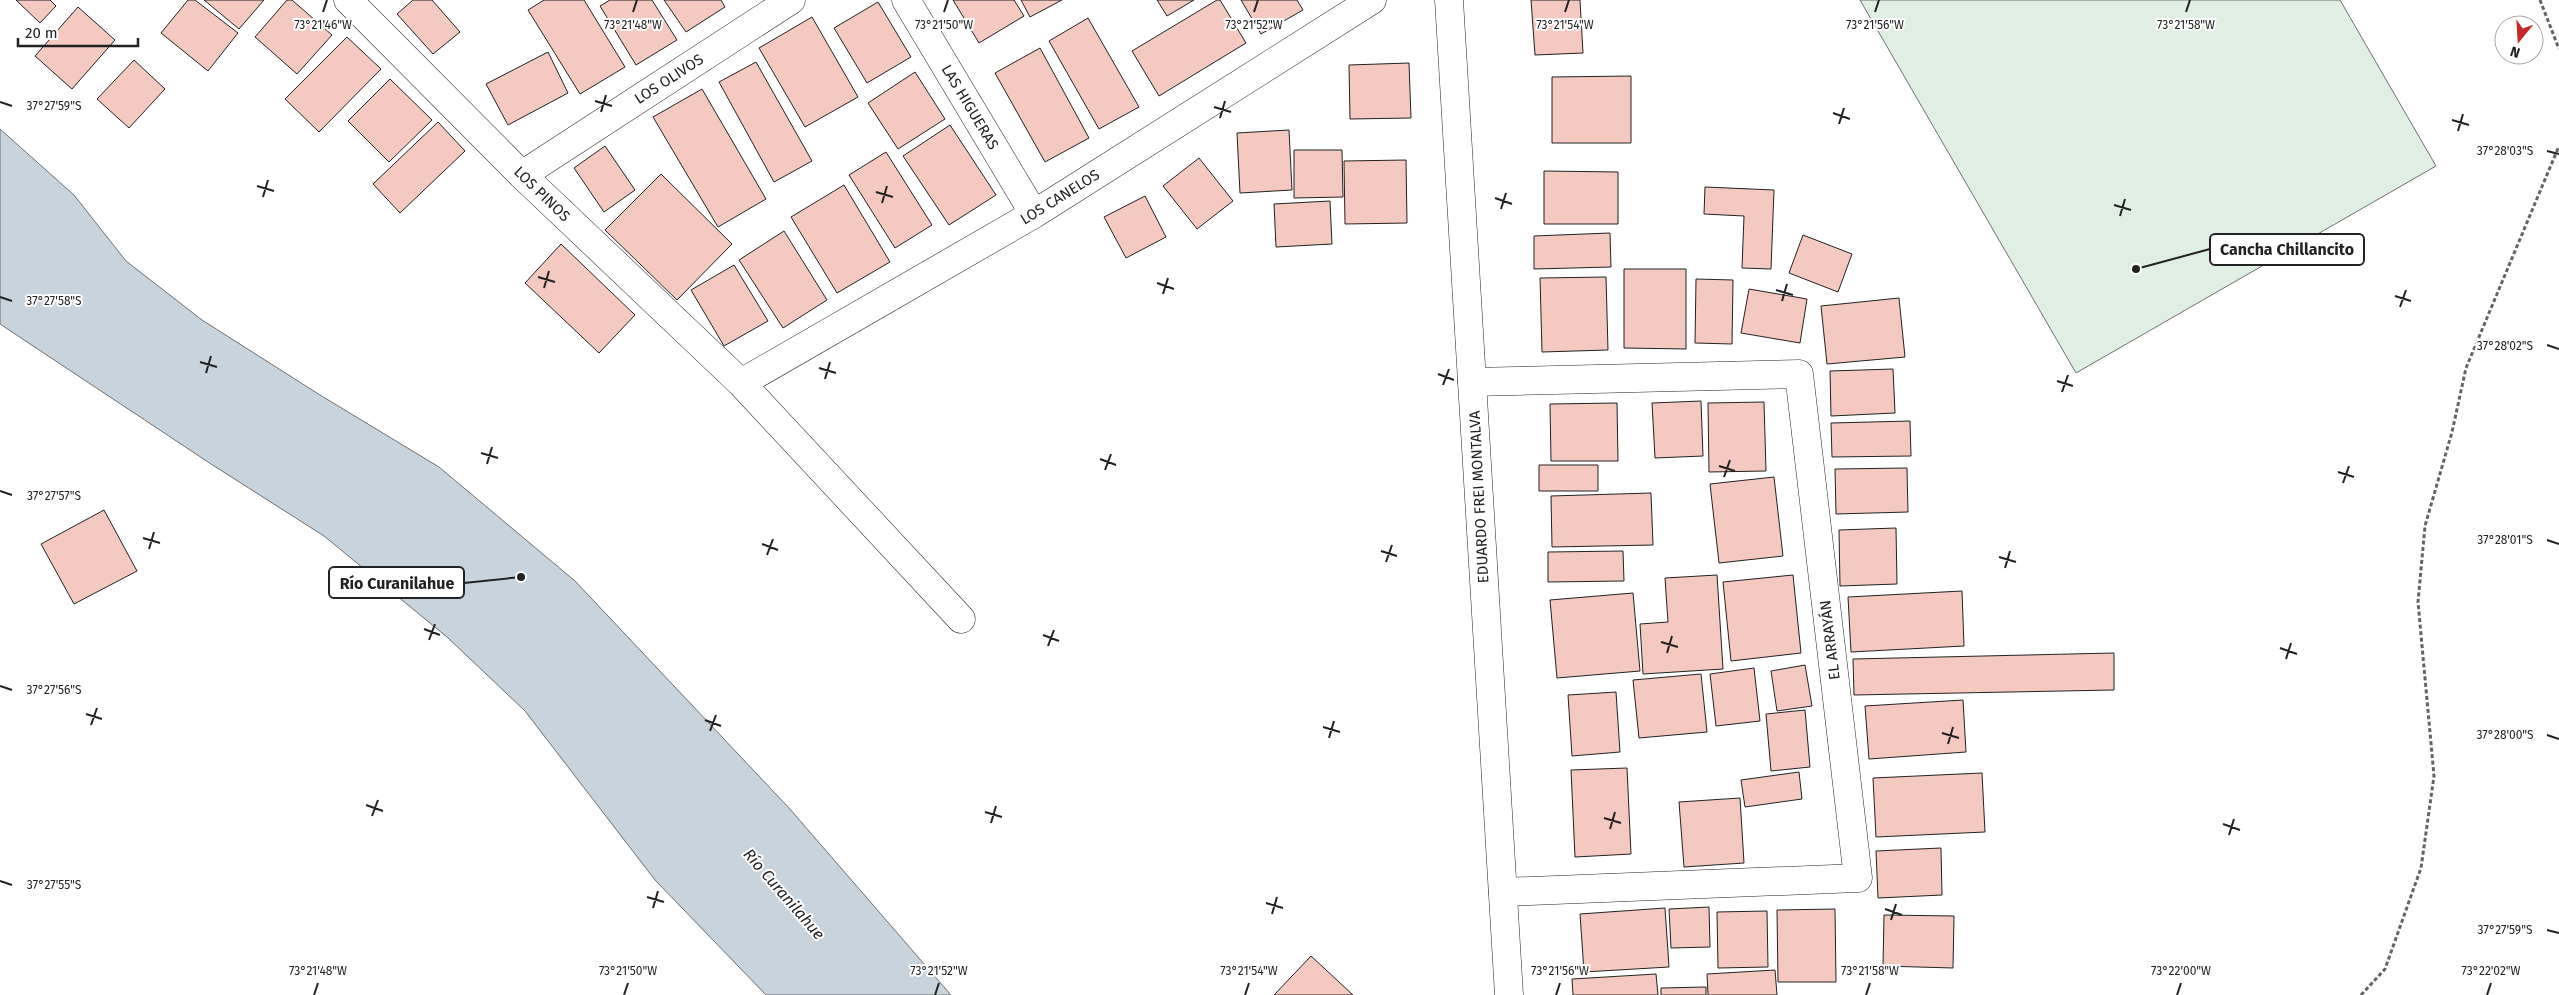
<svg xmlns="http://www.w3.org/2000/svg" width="2559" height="995" viewBox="0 0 2559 995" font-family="'Fira Sans',sans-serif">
<rect width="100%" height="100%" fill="#fff"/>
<!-- green -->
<path fill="#e0efe3" stroke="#6f6f6f" d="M1860,0H2340L2436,166L2076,373Z"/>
<!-- water -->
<path fill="#c7d3dd" stroke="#6f6f6f" d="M0,129L74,195L126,261L202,320L320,395L439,467L575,581L789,808L951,995H766L655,880L525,711L447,637L324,536L211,464L0,324Z"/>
<!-- building -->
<path fill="#f3c9c0" stroke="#222" d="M16,0H50L56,6L40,23Z
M188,0H195L238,33L208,71L161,33Z
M204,0H264L239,29Z
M287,0H292L332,35L297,74L255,37Z
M413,0H432L460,32L433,54L397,14Z
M544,0H584L625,67L580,94L528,10Z
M610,0H652L677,40L636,65L600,6Z
M664,0H721L725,7L686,32Z
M953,0H1014L1024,16L979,43Z
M1021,0H1062L1030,17Z
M1157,0H1194L1167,16Z
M1217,0H1220L1246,43L1159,96L1132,51Z
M1241,0H1297L1303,10L1261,34Z
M1531,0H1580L1583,53L1535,55Z
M878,2L911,57L867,83L834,28Z
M78,7L115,40L72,89L35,56Z
M812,17L858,97L805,127L759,48Z
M1088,18L1139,107L1099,129L1049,41Z
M347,37L381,69L319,132L285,99Z
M1040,48L1089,138L1045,162L995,73Z
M548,52L568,93L508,125L486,84Z
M134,60L165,89L129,128L97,99Z
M756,62L812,161L774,182L719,82Z
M1409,63L1411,118L1350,119L1349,65Z
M915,72L945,119L898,149L868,103Z
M1631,76V143H1552V77Z
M390,79L432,120L389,162L348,121Z
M702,89L766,199L718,227L653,117Z
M438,122L465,151L400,213L373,184Z
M950,125L996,195L949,225L903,156Z
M1289,130L1292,190L1240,193L1237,133Z
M605,146L635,190L604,212L574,168Z
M1294,150H1342L1343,197L1294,198Z
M886,152L932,225L895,248L849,175Z
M1199,158L1233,201L1197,229L1163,186Z
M1406,160L1407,223L1345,224L1344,161Z
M1544,171L1618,172V224H1544Z
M661,174L732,244L677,300L605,230Z
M844,185L890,262L837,293L791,217Z
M1705,187L1774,190L1771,269L1742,268L1744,216L1704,214Z
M1145,196L1166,237L1126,258L1104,217Z
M1330,201L1332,244L1276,247L1274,204Z
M784,231L827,300L783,328L739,260Z
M1610,233L1611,267L1534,269V236Z
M1803,235L1852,254L1838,292L1789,273Z
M561,244L635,315L599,353L525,283Z
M734,265L768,321L724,346L691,290Z
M1624,269H1686V349L1624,348Z
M1606,277L1608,350L1542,352L1540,278Z
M1696,279L1733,280L1732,344L1695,343Z
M1749,289L1807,299L1800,343L1741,333Z
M1899,298L1905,357L1827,364L1821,306Z
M1893,369L1895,413L1831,416L1830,371Z
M1701,401L1703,456L1655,458L1652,403Z
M1764,402L1766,471L1709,472L1708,403Z
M1617,403L1618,461H1551L1550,404Z
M1910,421L1911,456L1832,457L1831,423Z
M1539,465H1598V491H1539Z
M1907,468L1908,512L1836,514L1835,469Z
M1774,477L1783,556L1719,563L1710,484Z
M1651,493L1653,545L1552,547L1551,496Z
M104,510L137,571L74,604L41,544Z
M1896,528L1897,584L1840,586L1839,530Z
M1623,551L1624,581L1548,582V552Z
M1717,575L1723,669L1643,674L1640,624L1668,622L1665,578Z
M1793,575L1801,653L1731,661L1723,582Z
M1962,591L1964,646L1851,652L1848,597Z
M1633,593L1640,671L1557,678L1550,600Z
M2114,653V690L1854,695L1853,659Z
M1805,665L1812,706L1777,711L1771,671Z
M1754,668L1760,721L1716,726L1710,674Z
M1701,674L1707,732L1639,738L1633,680Z
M1616,692L1620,752L1572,756L1568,695Z
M1963,700L1966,752L1869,759L1865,706Z
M1805,710L1810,767L1771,771L1766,714Z
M1627,768L1631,854L1575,857L1571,770Z
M1799,772L1802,799L1745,807L1741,780Z
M1982,773L1985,832L1876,837L1873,778Z
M1740,798L1744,863L1684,867L1679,802Z
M1941,848L1942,895L1878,898L1876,851Z
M1709,907L1710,947L1671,948L1669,909Z
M1665,908L1669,967L1584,972L1580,914Z
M1835,909L1836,982H1778L1777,910Z
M1767,911L1768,967L1718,968L1717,912Z
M1884,915L1954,916L1953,968L1883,966Z
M1311,956L1353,995H1274Z
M1775,970L1777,995H1708L1707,974Z
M1656,974L1658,995H1573L1572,979Z
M1706,987V995H1661V988Z"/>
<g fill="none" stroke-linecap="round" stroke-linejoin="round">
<!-- minor casing -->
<g stroke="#222" stroke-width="29">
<path id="minor" d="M348,0L522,175L741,383L961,619
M906,0L1034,214
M522,175L791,0
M1472,382L1799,374L1858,878L1503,892
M741,383L1034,214L1372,0"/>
</g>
<!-- primary casing -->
<g stroke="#222" stroke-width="29">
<path id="primary" d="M1449,0L1509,995"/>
</g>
<!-- path -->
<path stroke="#646464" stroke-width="3" stroke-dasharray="4 2.5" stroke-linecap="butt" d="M2540,0L2559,49
M2361,995L2385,969L2421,868L2434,776L2418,602L2425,526L2452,432L2466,368L2559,146"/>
<!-- minor -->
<use href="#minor" stroke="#fff" stroke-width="28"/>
<!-- primary -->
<use href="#primary" stroke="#fff" stroke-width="28"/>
</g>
<!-- ticks -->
<path fill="none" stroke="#222" stroke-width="2" d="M323,12L327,0M633,12L637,0M944,12L948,0M1254,12L1258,0M1565,12L1569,0M1875,12L1879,0M2186,12L2190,0M595,101L612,106M0,102L12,106M1214,107L1231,112M601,112L606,95M1833,113L1850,119M1220,118L1225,101M2452,120L2469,125M1839,124L1844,108M2458,131L2463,114M2547,151L2559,154M257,186L274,191M876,192L893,197M263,197L268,180M1495,198L1512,204M882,203L887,186M2114,205L2131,210M1501,209L1506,193M2120,216L2125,199M538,277L555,282M1157,283L1174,289M544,288L549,271M1776,290L1793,295M1163,294L1168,278M2395,296L2411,301M0,297L12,301M1782,301L1787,284M2400,307L2406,290M2547,345L2559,349M200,362L217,367M819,368L836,373M206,373L211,356M1438,374L1454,380M825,379L830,362M2057,381L2073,386M1443,385L1449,369M2062,392L2068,375M481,453L498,458M1100,459L1116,465M487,464L492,447M1719,466L1735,471M1105,470L1111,454M2338,472L2354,477M1724,477L1730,460M2343,483L2349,466M0,491L12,495M143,538L160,543M2547,540L2559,544M762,544L778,550M149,549L154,532M1381,551L1397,556M767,555L773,539M1999,557L2016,562M1386,562L1392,545M2005,568L2010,551M424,629L440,635M1043,635L1059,641M429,640L435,624M1661,642L1678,647M1048,646L1054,630M2280,648L2297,654M1667,653L1672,636M2286,659L2291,643M0,686L12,690M86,714L102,719M705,720L721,726M91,725L97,708M1323,727L1340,732M710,731L716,715M1942,733L1959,738M2547,735L2559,739M1329,738L1334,721M1948,744L1953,727M366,805L383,811M985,812L1002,817M372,816L378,800M1604,818L1621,823M991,823L996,806M2223,824L2240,830M1610,829L1615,812M2229,835L2234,819M0,881L12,885M647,897L664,902M1266,903L1283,908M653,908L658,891M1885,909L1902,915M1272,914L1277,897M1891,920L1896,904M2547,930L2559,933M314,995L318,983M624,995L628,983M935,995L939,983M1245,995L1249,983M1556,995L1560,983M1866,995L1870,983M2177,995L2181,983M2487,995L2491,983"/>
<g text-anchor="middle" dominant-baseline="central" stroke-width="4" stroke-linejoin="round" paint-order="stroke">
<!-- street labels -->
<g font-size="15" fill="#222" stroke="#fff">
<text transform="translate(669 79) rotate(-33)">LOS OLIVOS</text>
<text transform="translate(970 107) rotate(59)">LAS HIGUERAS</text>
<text transform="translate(542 194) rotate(44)">LOS PINOS</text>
<text transform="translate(1060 197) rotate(-32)">LOS CANELOS</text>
<text transform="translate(1479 497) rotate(-93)">EDUARDO FREI MONTALVA</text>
<text transform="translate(1830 640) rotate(-97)">EL ARRAYÁN</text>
</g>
<!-- water labels -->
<g font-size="16" font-style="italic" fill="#222" stroke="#fff">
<text transform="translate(784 894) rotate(49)">Río Curanilahue</text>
</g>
</g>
<g font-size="12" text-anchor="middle" fill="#222" stroke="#fff" stroke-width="4" stroke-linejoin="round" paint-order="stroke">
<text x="323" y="29">73°21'46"W</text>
<text x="633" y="29">73°21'48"W</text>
<text x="944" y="29">73°21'50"W</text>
<text x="1254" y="29">73°21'52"W</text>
<text x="1565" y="29">73°21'54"W</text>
<text x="1875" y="29">73°21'56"W</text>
<text x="2186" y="29">73°21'58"W</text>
<text x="54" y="110">37°27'59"S</text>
<text x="2505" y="155">37°28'03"S</text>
<text x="54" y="305">37°27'58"S</text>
<text x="2505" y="350">37°28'02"S</text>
<text x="54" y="500">37°27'57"S</text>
<text x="2505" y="544">37°28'01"S</text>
<text x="54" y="694">37°27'56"S</text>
<text x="2505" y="739">37°28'00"S</text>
<text x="54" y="889">37°27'55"S</text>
<text x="2505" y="934">37°27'59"S</text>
<text x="1560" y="975">73°21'56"W</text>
<text x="318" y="975">73°21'48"W</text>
<text x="628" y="975">73°21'50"W</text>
<text x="939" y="975">73°21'52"W</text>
<text x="1249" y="975">73°21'54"W</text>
<text x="1870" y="975">73°21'58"W</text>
<text x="2181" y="975">73°22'00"W</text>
<text x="2491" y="975">73°22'02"W</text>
</g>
<!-- callouts -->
<path fill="none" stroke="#222" stroke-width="2" d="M2136 269L2210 249M521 577L464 583"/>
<g fill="#222" stroke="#fff" stroke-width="2">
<circle cx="2136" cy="269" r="5"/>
<circle cx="521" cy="577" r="5"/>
</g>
<g fill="#fff" stroke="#222" stroke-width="2">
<rect x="2210" y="234" width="154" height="31" rx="5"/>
<rect x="329" y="567" width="135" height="31" rx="5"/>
</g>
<g font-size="16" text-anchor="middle" font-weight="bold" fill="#222">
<text x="2287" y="255">Cancha Chillancito</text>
<text x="397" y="589">Río Curanilahue</text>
</g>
<!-- north arrow -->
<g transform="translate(2519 40) rotate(198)"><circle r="24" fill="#ffffff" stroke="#a7a7a7"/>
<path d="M0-4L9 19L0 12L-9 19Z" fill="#c62828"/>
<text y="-8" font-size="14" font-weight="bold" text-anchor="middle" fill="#222222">N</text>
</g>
<!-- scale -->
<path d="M18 38v8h120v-8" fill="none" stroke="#222222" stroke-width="2.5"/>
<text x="25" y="38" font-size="15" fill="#222222" stroke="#ffffff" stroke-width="4" paint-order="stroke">20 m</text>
</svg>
